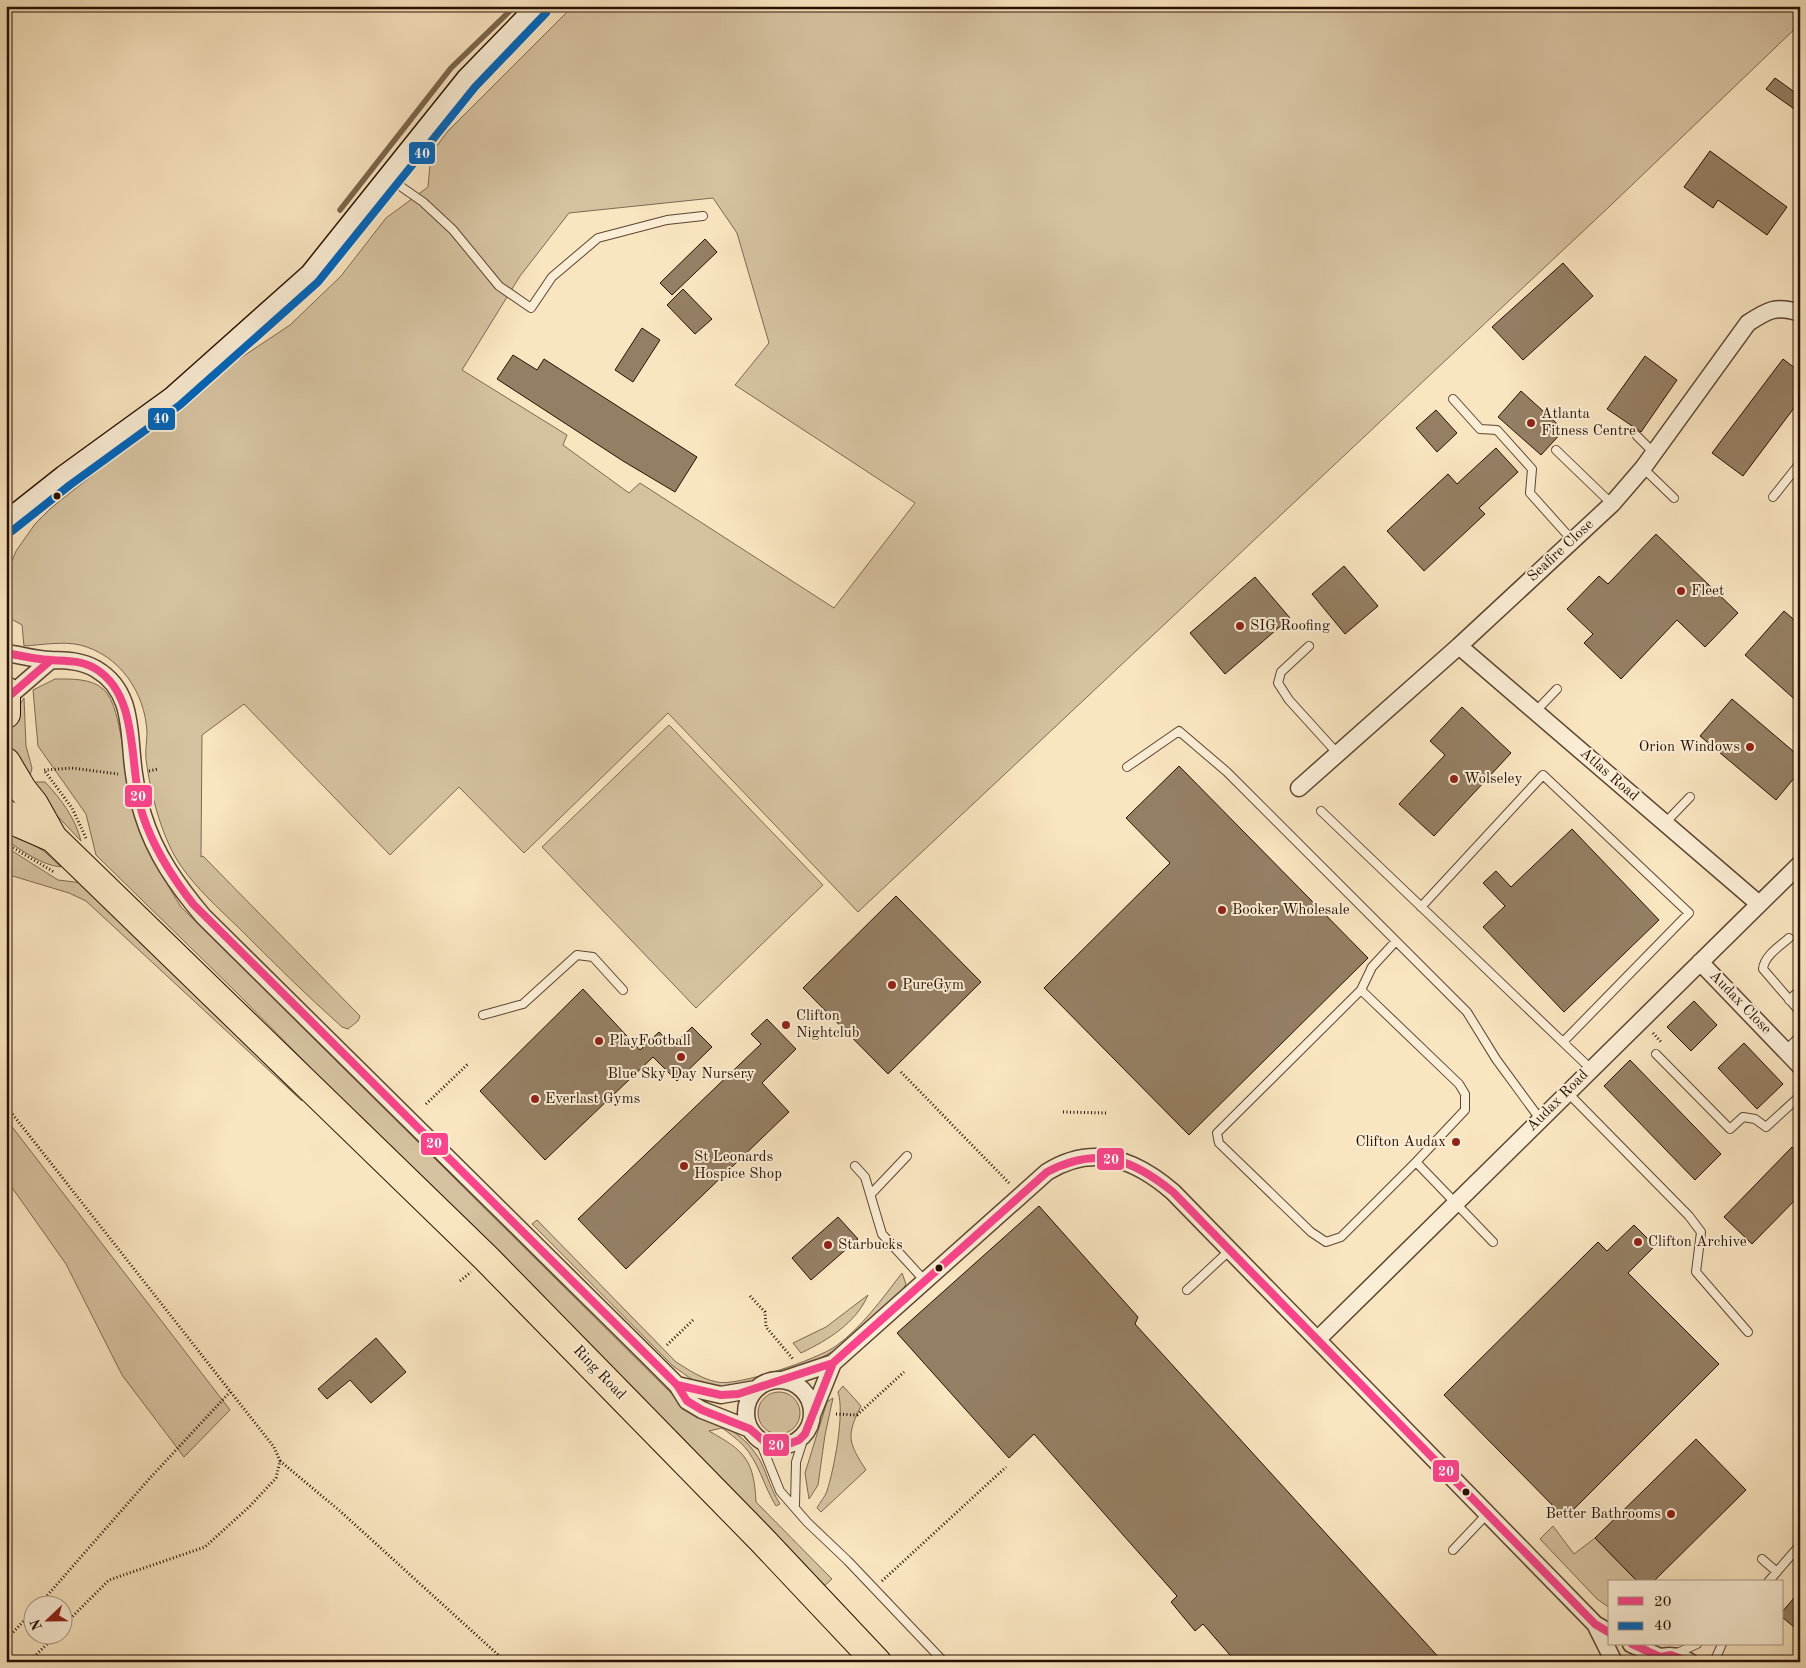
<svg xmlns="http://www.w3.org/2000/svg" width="1806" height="1668" viewBox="0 0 1806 1668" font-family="'Old Standard TT',serif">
<rect width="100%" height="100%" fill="#f9e5c0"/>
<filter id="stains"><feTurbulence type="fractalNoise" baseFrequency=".004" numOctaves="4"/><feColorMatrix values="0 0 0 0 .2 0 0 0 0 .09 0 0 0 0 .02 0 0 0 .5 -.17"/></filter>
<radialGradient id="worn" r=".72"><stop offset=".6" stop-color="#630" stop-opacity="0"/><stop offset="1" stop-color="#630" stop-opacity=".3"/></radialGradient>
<!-- green -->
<path fill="#d5c19f" stroke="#7e6850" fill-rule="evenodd" d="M573,6H1800V24L1610,206L858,912L668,713L524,853L459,787L390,855L244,704L202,735L201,857L203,856L360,1016L358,1021L348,1029L342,1027C306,995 272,961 238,927C218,908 197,889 181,866C162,839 150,792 146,759C145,750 147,741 147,732C145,693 120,655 80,645C63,641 41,645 24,646L22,625L6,616V576L16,551L35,524L51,508L239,359L290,325L341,276L386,218L428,187L431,154L447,132ZM713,198L737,233L769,343L735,385L915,503L834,608L640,483L629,493L563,445L567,435L462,370L520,276L569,213Z
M55,679C70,679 91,678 103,689C120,702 124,762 128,784C136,829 157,868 181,907L685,1407C716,1422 743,1430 761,1462C768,1477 771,1490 780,1504L776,1506C764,1487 759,1462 743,1445C737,1439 729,1433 722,1428L709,1431C745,1451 754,1460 756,1502L832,1579L823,1587L236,992L96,855L86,814L38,746L33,690Z
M24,698L26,746L32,768L30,776C25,771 15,765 13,759C4,737 13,715 24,698Z
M669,725L823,885L696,1008L542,847Z
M36,782H45C62,800 75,818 81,841L30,787Z
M6,827L45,852L61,867C41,865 23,851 6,840Z
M6,847L58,880L83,883L302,1101L86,901L69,893L6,874Z
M6,1119L230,1410L184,1457L122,1375L66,1264L6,1179Z
M537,1220L676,1362C689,1370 702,1379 717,1382C737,1387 818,1359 836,1346C862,1327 882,1299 902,1273L906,1284L900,1294C879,1312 859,1335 836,1349C809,1367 750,1391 717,1388C700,1387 687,1376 673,1366L532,1224Z
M868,1295C856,1323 828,1340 801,1353L793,1343L826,1327Z
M843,1386L861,1406C846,1436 848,1442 866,1470L821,1512L817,1508C820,1502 825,1497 827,1491C834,1469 845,1413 838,1392Z
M758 1413a21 21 0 1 1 42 0a21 21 0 1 1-42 0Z
M833,1398L825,1435L818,1485L809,1499L805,1473L827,1402Z
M1553,1526L1574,1554L1595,1538L1638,1582H1610V1608L1597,1599L1540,1539Z"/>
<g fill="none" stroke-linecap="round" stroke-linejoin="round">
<!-- stream -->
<path stroke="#7b654c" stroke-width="5.5" d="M340,210L451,68L515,6"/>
</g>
<!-- building -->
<path fill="#957f64" stroke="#281000" d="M1775,78L1800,96V113L1766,89Z
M1710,151L1787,207L1767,235L1718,200L1713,208L1684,187Z
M705,239L717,252L672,295L660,283Z
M1563,263L1593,296L1523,360L1492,327Z
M683,289L712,319L695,334L667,305Z
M642,328L660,340L633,382L615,370Z
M513,355L537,370L544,359L697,457L675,492L623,461L497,379Z
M1645,356L1677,380L1641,432L1607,409Z
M1783,359L1800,372V400L1743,476L1712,453Z
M1521,391L1564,430L1541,455L1498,417Z
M1436,410L1457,433L1437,452L1416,428Z
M1496,448L1518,472L1479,508L1485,514L1424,571L1387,531L1448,474L1457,484Z
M1656,534L1738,613L1705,647L1677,620L1621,679L1584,643L1593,634L1567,609L1599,576L1608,584Z
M1344,566L1378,606L1345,634L1312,594Z
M1255,577L1290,618L1225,674L1190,633Z
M1784,611L1800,625V704L1745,655Z
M1732,699L1800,757V771L1776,800L1700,736Z
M1462,707L1511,753L1434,836L1399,804L1445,755L1430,741Z
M1179,766L1368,958L1189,1135L1044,988L1170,863L1126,818Z
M1572,829L1659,920L1564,1012L1483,927L1505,906L1483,883L1496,871L1511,887Z
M896,896L981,982L888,1074L803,988Z
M583,989L640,1050L659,1032L673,1045L692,1027L712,1047L677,1081L653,1057L545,1160L480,1091Z
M1694,1001L1717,1025L1691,1051L1667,1027Z
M767,1019L796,1049L762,1083L789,1112L626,1269L578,1219L761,1044L751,1034Z
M1744,1043L1783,1084L1757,1109L1718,1068Z
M1630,1060L1721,1154L1695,1180L1604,1086Z
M1792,1147L1800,1155V1195L1752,1244L1724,1217Z
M1039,1206L1138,1317L1135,1324L1443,1662H1236L1203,1624L1195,1631L1171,1602L1177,1596L1034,1434L1009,1458L897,1333Z
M838,1217L858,1239L811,1280L792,1258Z
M1634,1225L1655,1246L1628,1273L1719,1364L1565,1518L1444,1395L1598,1242L1607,1251Z
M376,1338L406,1372L371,1403L350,1380L327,1399L318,1389Z
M1696,1439L1746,1490L1653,1582H1638L1595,1538Z
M1800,1591V1632L1782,1617V1612Z"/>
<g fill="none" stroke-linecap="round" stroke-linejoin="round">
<!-- lane casing -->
<g stroke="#5c4530" stroke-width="10">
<path id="lane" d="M390,179L423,202L453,230L499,286L531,308L552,277L598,238L667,220L703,216
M1453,399L1480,429L1497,430L1532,469L1530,493L1572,540
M1637,436L1654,453
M1556,450L1612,504
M1643,468L1674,498
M1773,497L1800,463
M1309,646L1281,672L1278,683L1289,700L1338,754
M1535,712L1557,689
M1127,767L1179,731L1227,772L1467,1012L1496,1059L1540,1119
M1321,811L1591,1069
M1665,823L1690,797
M1421,907L1543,775L1689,913L1563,1042
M1789,938C1780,946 1764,956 1763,969L1800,1012
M1361,990L1372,967L1396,941
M1789,1000L1800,990
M483,1015L523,1004L577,955L593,957L623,990
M1785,1051L1800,1036
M1656,1054L1730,1129L1743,1117L1755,1119L1766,1127L1800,1096
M1567,1092L1689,1216L1701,1232L1696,1272L1748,1332
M1416,1162L1465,1110V1094L1459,1084L1361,990L1217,1133L1219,1143L1311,1232L1326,1242L1341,1237L1416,1162L1493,1242
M855,1166L865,1177L882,1234L925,1281
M871,1194L907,1156
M1187,1290L1229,1251
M759,1439L780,1491L807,1522L848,1561L944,1662
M795,1505L796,1462L805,1434
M1453,1550L1488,1513
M1762,1559L1777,1572
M1768,1582L1800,1545
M1675,1654L1697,1644
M1714,1662L1722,1644"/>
</g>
<!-- street casing -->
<g stroke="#5c4530" stroke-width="19">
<path id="street" d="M1459,646L1759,904
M6,653C21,655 37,660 51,660C67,660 82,661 96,669C135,692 128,735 134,774C136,788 139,802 143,815C155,854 177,885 203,916L651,1359L677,1385L687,1401L702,1410L750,1429
M7,698L51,660
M1299,788L1459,646L1612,504L1643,468L1748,323C1768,310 1776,305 1800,313
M1700,962L1800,1066
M1318,1339L1800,864
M782,1380L833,1363
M746 1413a33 33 0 1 1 66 0a33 33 0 1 1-66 0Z
M677,1385L721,1395L756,1389
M812,1415L833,1363L1047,1172C1093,1143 1135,1159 1173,1192L1595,1624L1610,1633
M1595,1624L1614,1662
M1631,1644L1660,1657
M1649,1662C1663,1654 1676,1654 1690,1662"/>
</g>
<!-- secondary casing -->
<g stroke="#281000" stroke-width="25">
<path id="secondary" d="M6,523L64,477L173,398L311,275L467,80L539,6"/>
</g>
<!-- highway casing -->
<g stroke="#281000" stroke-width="30">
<path id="highway" d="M6,691V714
M6,762L22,789L34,804L53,838
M6,814L21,824L53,838L486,1258L762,1540L877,1662"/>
</g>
<!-- path -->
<path stroke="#281000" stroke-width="3" stroke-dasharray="1 2.5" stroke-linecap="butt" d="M149,771L158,769
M86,838L72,808L44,770L72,768L118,774
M10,846L54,872
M1653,1033L1662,1043
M901,1072L1009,1183
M426,1104L469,1063
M6,1106L274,1447L280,1461L276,1478L250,1506L205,1547L109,1580L62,1627
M1063,1112L1108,1113
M460,1281L471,1272
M750,1296L765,1312L766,1327L793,1359
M667,1345L693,1320
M836,1414L857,1415L904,1372
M280,1461L340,1511L506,1662
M882,1581L1006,1467
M38,1606L150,1478L230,1392
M6,1640L32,1612
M29,1662L55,1636"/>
<!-- lane -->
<use href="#lane" stroke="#fbeed6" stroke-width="8"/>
<!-- street -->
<use href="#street" stroke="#fbeed6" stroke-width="16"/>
<!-- secondary -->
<use href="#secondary" stroke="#fbeed6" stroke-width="22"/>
<!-- highway -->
<use href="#highway" stroke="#f9e5c0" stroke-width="28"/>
<!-- bus-1 casing -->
<g stroke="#fbeed6" stroke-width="11">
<path id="bus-1" d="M6,653C18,655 29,658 40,659C59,662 79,658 96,669C141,697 128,769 143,816C154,849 172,877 193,904L677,1385L687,1401L702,1410L750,1429L766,1443L783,1446L799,1440L805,1434L833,1363L1047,1172C1097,1146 1131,1158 1173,1192L1595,1624L1610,1633
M6,710L7,698L51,660
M677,1385L721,1395L738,1394L833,1363
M1632,1644L1660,1657L1671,1655L1689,1662"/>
</g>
<!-- bus-2 casing -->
<g stroke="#fbeed6" stroke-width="11">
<path id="bus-2" d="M12,531L70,485L180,405L318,282L475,87L546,13"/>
</g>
<!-- bus-1 -->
<use href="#bus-1" stroke="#fa448c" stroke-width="8"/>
<!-- bus-2 -->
<use href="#bus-2" stroke="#0065bd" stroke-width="8"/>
</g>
<!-- markers -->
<g fill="#8f2418" stroke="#fbeed6" stroke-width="2">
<circle cx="1531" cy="423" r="5"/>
<circle cx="1681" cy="591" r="5"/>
<circle cx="1240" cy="626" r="5"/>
<circle cx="1750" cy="747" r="5"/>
<circle cx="1454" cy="779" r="5"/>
<circle cx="1222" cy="910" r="5"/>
<circle cx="892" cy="985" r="5"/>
<circle cx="786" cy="1025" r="5"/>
<circle cx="599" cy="1041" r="5"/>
<circle cx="681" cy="1057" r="5"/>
<circle cx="535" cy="1099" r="5"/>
<circle cx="1456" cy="1142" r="5"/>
<circle cx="684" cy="1166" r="5"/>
<circle cx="1638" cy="1242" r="5"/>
<circle cx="828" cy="1245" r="5"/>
<circle cx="1671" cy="1514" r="5"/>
</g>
<g fill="#281000" stroke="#fbeed6" stroke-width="2">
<circle cx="57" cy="496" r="4.5"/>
<circle cx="939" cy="1268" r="4.5"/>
<circle cx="1466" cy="1492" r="4.5"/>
</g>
<g text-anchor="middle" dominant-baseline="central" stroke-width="4" stroke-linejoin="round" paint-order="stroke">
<!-- poi labels -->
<g font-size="15" fill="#281000" stroke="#fbeed6" text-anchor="start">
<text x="1541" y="414">Atlanta<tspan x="1541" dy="17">Fitness Centre</tspan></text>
<text x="1691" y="591">Fleet</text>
<text x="1250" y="626">SIG Roofing</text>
<text x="1740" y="747" text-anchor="end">Orion Windows</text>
<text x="1464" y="779">Wolseley</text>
<text x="1232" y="910">Booker Wholesale</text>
<text x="902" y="985">PureGym</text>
<text x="796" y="1016">Clifton<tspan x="796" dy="17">Nightclub</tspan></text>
<text x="609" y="1041">PlayFootball</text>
<text x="681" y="1074" text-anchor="middle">Blue Sky Day Nursery</text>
<text x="545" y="1099">Everlast Gyms</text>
<text x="1446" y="1142" text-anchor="end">Clifton Audax</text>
<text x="694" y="1157">St Leonards<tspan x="694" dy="17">Hospice Shop</tspan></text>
<text x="1648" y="1242">Clifton Archive</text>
<text x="838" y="1245">Starbucks</text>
<text x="1661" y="1514" text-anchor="end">Better Bathrooms</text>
</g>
<!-- street labels -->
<g font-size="15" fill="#281000" stroke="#fbeed6">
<text transform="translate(1561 551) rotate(-43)">Seafire Close</text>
<text transform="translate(1609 775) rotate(41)">Atlas Road</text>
<text transform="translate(1740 1003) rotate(46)">Audax Close</text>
<text transform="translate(1558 1101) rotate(-45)">Audax Road</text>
<text transform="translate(599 1373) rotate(46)">Ring Road</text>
</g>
</g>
<g stroke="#fbeed6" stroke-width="2">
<rect x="408" y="141" width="28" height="24" rx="5" fill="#0065bd"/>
<rect x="147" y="407" width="29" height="24" rx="5" fill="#0065bd"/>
<rect x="124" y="784" width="29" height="24" rx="5" fill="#fa448c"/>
<rect x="420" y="1132" width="29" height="24" rx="5" fill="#fa448c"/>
<rect x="1096" y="1147" width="29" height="24" rx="5" fill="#fa448c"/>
<rect x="762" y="1433" width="28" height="24" rx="5" fill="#fa448c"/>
<rect x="1432" y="1459" width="28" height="24" rx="5" fill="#fa448c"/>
</g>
<g font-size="14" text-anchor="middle" font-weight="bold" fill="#fff">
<text x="422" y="158">40</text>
<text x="161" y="423">40</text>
<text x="138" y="801">20</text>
<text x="434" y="1148">20</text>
<text x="1111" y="1164">20</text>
<text x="776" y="1450">20</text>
<text x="1446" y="1476">20</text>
</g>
<!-- margin -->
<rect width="1806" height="1668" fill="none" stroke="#f9e5c0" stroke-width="25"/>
<rect x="8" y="8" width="1791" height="1653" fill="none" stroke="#281000" stroke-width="2.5"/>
<rect x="12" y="12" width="1781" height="1643" fill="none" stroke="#281000"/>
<!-- legend -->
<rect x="1608" y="1580" width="175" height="65" fill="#fbeed6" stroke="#a79580"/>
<rect x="1618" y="1597" width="25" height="8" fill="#fa448c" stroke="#a79580"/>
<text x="1654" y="1606" font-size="15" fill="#281000">20</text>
<rect x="1618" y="1622" width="25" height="8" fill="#0065bd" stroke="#a79580"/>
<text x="1654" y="1630" font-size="15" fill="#281000">40</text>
<!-- north arrow -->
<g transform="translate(48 1620) rotate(248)"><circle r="24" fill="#fbeed6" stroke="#a79580"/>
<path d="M0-4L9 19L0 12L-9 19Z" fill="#8f2418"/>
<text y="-8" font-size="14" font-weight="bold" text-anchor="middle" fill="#281000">N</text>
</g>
<rect width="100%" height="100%" filter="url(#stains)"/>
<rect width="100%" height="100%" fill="url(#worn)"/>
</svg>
